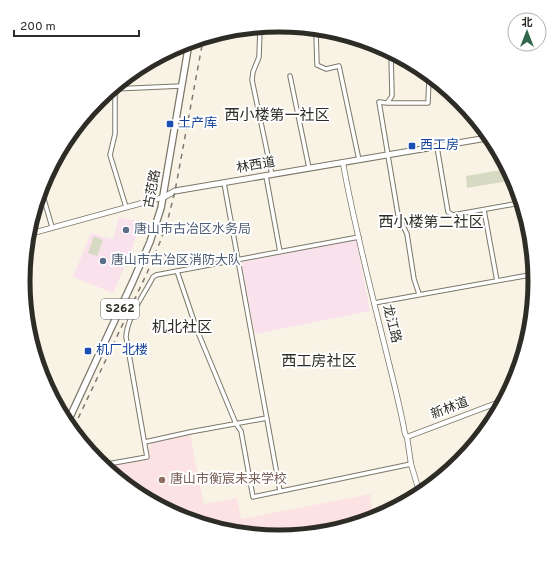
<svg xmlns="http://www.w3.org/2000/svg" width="559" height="562" viewBox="0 0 559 562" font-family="Overpass,'Noto Sans SC',sans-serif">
<rect width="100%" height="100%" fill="#f8f3e4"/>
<!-- commercial -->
<path fill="#fae2ed" d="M119,217L139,222L134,244L113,293L73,277L91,233L113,239Z
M356,240L370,311L255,334L241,262Z"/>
<!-- education -->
<path fill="#fde2e3" d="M190,435L204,504L237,498L241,519L370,494L374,519L279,537L181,518L103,465L150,459L149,447L152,443Z"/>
<!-- green -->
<path fill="#d7dac2" d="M507,169L514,180L467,188L466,176Z
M94,236L103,240L97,256L88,253Z"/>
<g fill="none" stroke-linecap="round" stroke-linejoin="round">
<!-- minor casing -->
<g stroke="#7b7769" stroke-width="5.5">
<path id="minor" d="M260,28L259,57L253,72L252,80L272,175
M316,32L317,65L326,69L339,66L359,160
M290,76L309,168
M113,89L181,86
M115,89V134L110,155L126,207
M387,103L392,96L391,53
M437,147L448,212L453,215L520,203
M266,176L280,252
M224,183L280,491
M42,184L43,196L52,227
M484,210L497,281
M177,271L197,330L236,424L241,431L253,497L411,464
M419,294L414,279L407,234L398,215L379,102L387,103H428L429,78
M374,303L535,274
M145,442L190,432L267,418
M102,465L147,457L126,337C127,317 144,295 153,277L156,275L359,237"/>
</g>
<!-- tertiary casing -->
<g stroke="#7b7769" stroke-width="6">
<path id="tertiary" d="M343,163C354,225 370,286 385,347C392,376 400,405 405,434L407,437L411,464L419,491
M33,233L164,197
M407,437L502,401"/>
</g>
<!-- secondary casing -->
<g stroke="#7b7769" stroke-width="7">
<path id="secondary" d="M164,197L175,191L487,138"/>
</g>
<!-- primary casing -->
<g stroke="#7b7769" stroke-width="8">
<path id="primary" d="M69,419L133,281L150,242L161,208L189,43"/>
</g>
<!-- minor -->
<use href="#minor" stroke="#fff" stroke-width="3.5"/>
<!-- tertiary -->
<use href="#tertiary" stroke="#fff" stroke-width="4.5"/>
<!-- secondary -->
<use href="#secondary" stroke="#fff" stroke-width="5"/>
<!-- primary -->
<use href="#primary" stroke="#fff" stroke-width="5.5"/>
<!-- rail -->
<path stroke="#7c7970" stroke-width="1.5" stroke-dasharray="5 5" stroke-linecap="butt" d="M74,427L147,273L160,242L168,219L175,191L203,40"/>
</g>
<!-- markers -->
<g fill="#1a4fb4" stroke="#fff" stroke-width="1.5">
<rect x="166" y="120" width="8" height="8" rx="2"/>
<rect x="408" y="142" width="8" height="8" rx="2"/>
<rect x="84" y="347" width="8" height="8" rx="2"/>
</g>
<g fill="#5c6f8a" stroke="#fff" stroke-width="1.5">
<circle cx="126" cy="230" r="4"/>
<circle cx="103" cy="261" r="4"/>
</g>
<circle fill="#8d6e63" stroke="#fff" stroke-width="1.5" cx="162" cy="480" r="4"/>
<g text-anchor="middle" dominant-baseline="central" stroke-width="4" stroke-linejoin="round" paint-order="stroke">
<!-- shield labels -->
<rect fill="#fff" stroke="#6d6b67" stroke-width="1" x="101" y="299" width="38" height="20" rx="3"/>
<g font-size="12" font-weight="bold" fill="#2e2c26">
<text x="120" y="309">S262</text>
</g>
<!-- transit labels -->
<g font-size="13" fill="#164399" stroke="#fff" text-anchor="start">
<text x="178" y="124">土产库</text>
<text x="420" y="146">西工房</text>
<text x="96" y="351">机厂北楼</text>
</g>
<!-- street labels -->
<g font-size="13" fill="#2e2c26" stroke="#fff">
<text transform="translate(256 166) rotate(-10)">林西道</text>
<text transform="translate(153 189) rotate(-79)">古范路</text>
<text transform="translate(391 324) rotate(76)">龙江路</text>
<text transform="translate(450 409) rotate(-21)">新林道</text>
</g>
<!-- service labels -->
<g font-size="13" fill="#4e5e75" stroke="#fff" text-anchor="start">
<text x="134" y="230">唐山市古冶区水务局</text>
<text x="111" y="261">唐山市古冶区消防大队</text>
</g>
<!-- education labels -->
<g font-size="13" fill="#785e54" stroke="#fff" text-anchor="start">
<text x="170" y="480">唐山市衡宸未来学校</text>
</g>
<!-- quarter labels -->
<g font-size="15" fill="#2e2c26" stroke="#fff">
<text x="277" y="116">西小楼第一社区</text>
<text x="431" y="223">西小楼第二社区</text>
<text x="182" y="328">机北社区</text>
<text x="319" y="362">西工房社区</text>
</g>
</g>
<!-- crop -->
<path d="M0 0H559V562H0ZM30 281a249 249 0 1 1 498 0a249 249 0 1 1-498 0Z" fill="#fff" fill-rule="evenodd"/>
<path fill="none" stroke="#2e2c26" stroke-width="5" d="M30 281a249 249 0 1 1 498 0a249 249 0 1 1-498 0Z"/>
<!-- north arrow -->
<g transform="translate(527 32)"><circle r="19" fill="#ffffff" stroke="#ababa8"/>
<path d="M0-3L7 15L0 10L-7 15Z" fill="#32674d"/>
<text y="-6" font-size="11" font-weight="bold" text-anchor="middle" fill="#2e2c26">北</text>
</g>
<!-- scale -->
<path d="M14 30v6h125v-6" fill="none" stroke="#2e2c26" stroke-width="2"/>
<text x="20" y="30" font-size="12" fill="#2e2c26" stroke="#ffffff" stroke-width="3" paint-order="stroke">200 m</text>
</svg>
